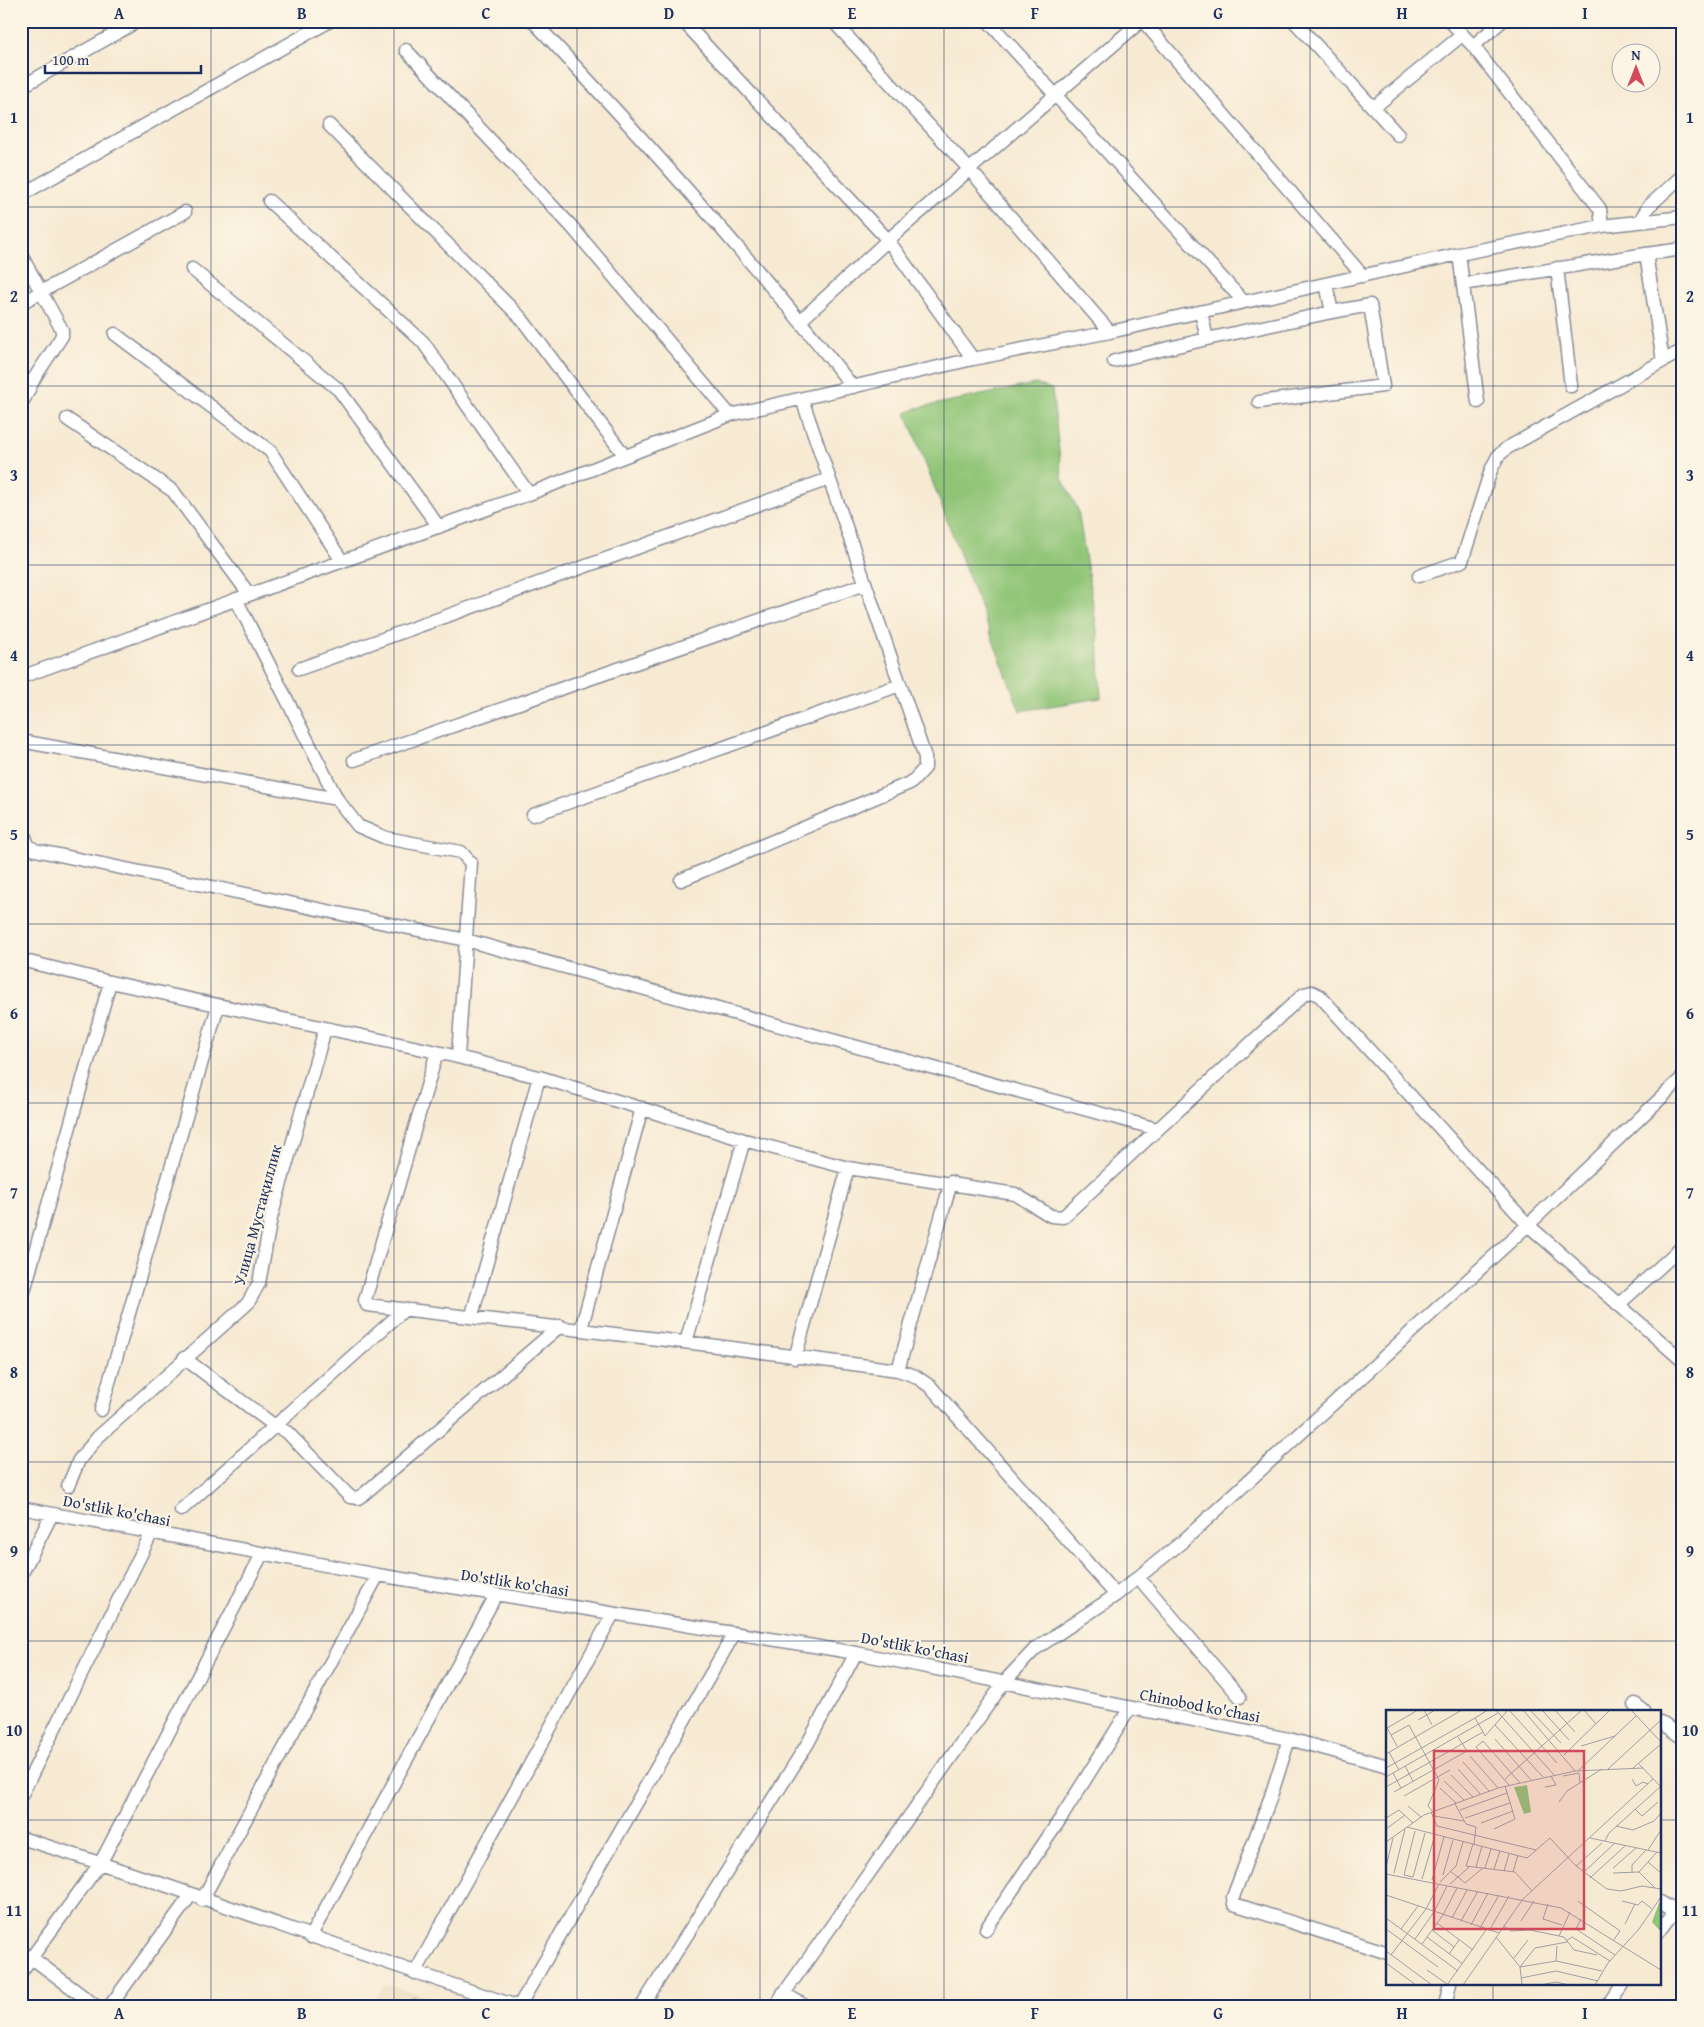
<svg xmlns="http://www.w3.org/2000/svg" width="1704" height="2027" viewBox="0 0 1704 2027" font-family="'Gentium Book Plus',serif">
<rect width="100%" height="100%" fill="#fcf5e5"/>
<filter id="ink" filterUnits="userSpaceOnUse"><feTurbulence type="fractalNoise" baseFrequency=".02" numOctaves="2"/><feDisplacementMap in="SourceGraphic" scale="10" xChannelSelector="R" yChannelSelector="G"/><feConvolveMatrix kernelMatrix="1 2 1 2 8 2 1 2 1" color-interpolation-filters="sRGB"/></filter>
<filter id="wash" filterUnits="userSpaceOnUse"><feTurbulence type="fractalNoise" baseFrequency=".0096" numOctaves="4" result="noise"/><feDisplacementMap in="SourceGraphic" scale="20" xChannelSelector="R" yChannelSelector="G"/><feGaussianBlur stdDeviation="1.12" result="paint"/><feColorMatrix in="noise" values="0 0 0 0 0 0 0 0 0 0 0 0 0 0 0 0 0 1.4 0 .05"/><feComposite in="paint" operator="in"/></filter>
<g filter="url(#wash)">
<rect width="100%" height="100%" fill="#f7ead3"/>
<!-- built -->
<path fill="#ebd8ba" d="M385,1984L459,2006H369Z"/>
<!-- green -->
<path fill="#90c577" stroke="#567a6a" d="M1035,384L1052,389L1062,478L1078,510L1098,636L1101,698L1020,711L906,413L917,408Z
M412,1996L444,2006H409Z"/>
</g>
<g filter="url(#ink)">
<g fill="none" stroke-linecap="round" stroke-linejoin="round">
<!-- minor casing -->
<g stroke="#898c98" stroke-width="15">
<path id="minor" d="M533,21C645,140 752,259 853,387
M683,21L888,240L973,359
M833,21L970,170L1110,332
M988,21L1244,302
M1143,21L1363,276
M1294,21L1398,135
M1450,21L1473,46L1600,209L1602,226
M1473,46L1502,21
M406,50L572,227L730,415
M21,87L138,21
M1373,108L1462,35
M329,125L521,318L625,456
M21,195L330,21
M269,201L423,342L529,494
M1640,221L1648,207L1683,175
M1459,254L1478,402
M1646,254L1683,249
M21,255L62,330V336L35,377L21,405
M1557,268L1571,386
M192,269L339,390L439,527
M1463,284L1646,254L1663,361
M21,303L185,212
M800,321L888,240L1141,21
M115,334L270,451L342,561
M1207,339L1332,312
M1114,361L1207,339L1201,312
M1259,402L1383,386L1370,305L1332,312L1326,284
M67,419L173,491L249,594
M1419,576L1462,561L1491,470L1498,456L1507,448L1683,350
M236,599L337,799L358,826L386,838L461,852L471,863L458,1057
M299,669L829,479
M21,677L529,494L730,415L973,359L1110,332L1459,254L1602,226L1683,217
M21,741L337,799
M354,760L865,584
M533,815L900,685
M21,826L28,845L35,850L466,940L1157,1129
M681,880L912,782L925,768V757L802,399
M21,960L110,982L437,1052L539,1077L744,1140L848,1168L1015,1194L1051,1216L1063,1217L1304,994L1312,992L1320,996L1528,1225L1683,1361
M437,1052L365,1300L367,1305L709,1345L898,1370L915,1376L931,1387L1116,1595
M21,1302L110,982
M1618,1305L1683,1246
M405,1309L275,1426L287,1432L350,1497L358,1498L364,1494L560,1326
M472,1315L539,1077
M581,1329L642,1108
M686,1342L744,1140
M795,1358L848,1168
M898,1370L951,1182
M101,1410L218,1006
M68,1486L79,1460L98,1437L248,1303L259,1283L271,1218L325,1029
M21,1508L378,1575L856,1653L1289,1739L1388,1766
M181,1510L275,1426L184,1358
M21,1575L52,1514
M1138,1577L1240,1697
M1635,1704L1644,1711
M1660,1722L1683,1738
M1289,1739L1271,1796L1233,1897L1234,1904L1388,1953
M21,1796L151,1534
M21,1838C188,1889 351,1953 517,2006
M202,1900L378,1575
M1660,1902L1683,1916
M986,1929L1061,1818L1130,1708
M1660,1931L1675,1911
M310,1937L496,1595
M32,1958L96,2006
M21,1972L101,1862L262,1554
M415,1973L613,1614
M783,1993L805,2006
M110,2006L191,1895
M519,2006L734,1634
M642,2006L808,1743L856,1653
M775,2006L1005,1681L1035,1649L1116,1595L1182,1542L1528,1225L1683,1077
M1445,2006L1450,1983
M1607,2006L1623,1983"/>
</g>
<!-- minor -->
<use href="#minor" stroke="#fff" stroke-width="12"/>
</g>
</g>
<!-- grid -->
<path fill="none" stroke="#1b2f5e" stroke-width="1" stroke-opacity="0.55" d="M211,21V2006M394,21V2006M577,21V2006M760,21V2006M944,21V2006M1127,21V2006M1310,21V2006M1493,21V1711M21,207H1683M21,386H1683M21,565H1683M21,745H1683M21,924H1683M21,1103H1683M21,1282H1683M21,1462H1683M21,1641H1683M21,1820H1388M1660,1820H1683M1493,1983V2006"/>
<g text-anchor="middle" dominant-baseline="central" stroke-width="4.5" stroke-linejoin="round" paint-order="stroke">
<!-- street labels -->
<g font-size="16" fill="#1b2f5e" stroke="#fcf5e5">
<text transform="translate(257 1215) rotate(-75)">Улица Мустақиллик</text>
<text transform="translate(117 1510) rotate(11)">Do'stlik ko'chasi</text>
<text transform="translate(515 1582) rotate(9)">Do'stlik ko'chasi</text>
<text transform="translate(915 1647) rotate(11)">Do'stlik ko'chasi</text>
<text transform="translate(1200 1705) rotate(11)">Chinobod ko'chasi</text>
</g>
</g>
<!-- overview -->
<g transform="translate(1386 1710)">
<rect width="275" height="275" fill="#f7ead3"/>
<path d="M141,75L145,102L138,104L128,77ZM273,193H275V222L266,212Z" fill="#90c577"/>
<path fill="none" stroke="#9f9fa4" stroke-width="1" d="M38,0L46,15M110,0L168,65M123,0L171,53M137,0L189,61M144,0L175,33M156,0L183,30M169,0L189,22M198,0L210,14M245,0L275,32M89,8L102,0M32,10L49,0M109,15L157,67M0,16L11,36M1,18L32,0M5,25L23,15L53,70L42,96L47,102M109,29L145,70M195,36L229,26M3,42L13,60M0,44L76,0M178,45L224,0M84,46L112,78M77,52L103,81M253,54L275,77M19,56L27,71M0,58L89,8L97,22M247,58L275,34M72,59L95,85M222,59L275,10M193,60L250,6M7,63L15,78M65,65L87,87M177,66L193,63L194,73M0,67L112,3M119,69L196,0M246,69L250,76L257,72L262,74M58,71L78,90M123,75L90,37L97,31L134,73M0,77L97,22L99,26L122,0M159,77L170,75L165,66M54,78L70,93M8,82L81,41L72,27M18,86L64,60M173,92L181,81L216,59M69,94L80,114L90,117L88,134M22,96L35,107M249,99L256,106L272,92M74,100L121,83M45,102L51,116L150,140M48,106L78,111M0,108L13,100L27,113M79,108L124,93M95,113L127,101M230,116L247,120L268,111L275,103M21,117L141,148L164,128L190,156L221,179L235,181L256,176L275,179M0,119L19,105M108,119L129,109L119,76M29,121L18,165L27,167L39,123M204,128L275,143M219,131L223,123L274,77M0,132L38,105L112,78L189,61L257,58M87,134L80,156L129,162L146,181M262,140L275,120M262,152L275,163M190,156L216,133M0,157L7,128M83,157L72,167L79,173L97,158M90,157L96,136M99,158L105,139M227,158L250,138M108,159L114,141M118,161L123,144M127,162L132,145M198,162L229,133M253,162L269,178M8,163L19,119M227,163L253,162L271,142M246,163V155L260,140M0,164L175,198L275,260M57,165L67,130M204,168L240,135M36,169L49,125M46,170L58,127M54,172L70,156L77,132M64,174L72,167L64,161M0,185L113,223M192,191L234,221L227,231M236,191L252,195L256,191L266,199M162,194L157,209L176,215M0,208L72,261M66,208L81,180M195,209L190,219L229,245M75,211L92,181M135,211L148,191M51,213L87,240M239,214L249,194M85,215L102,183M117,216L125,221L144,220L178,227L188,240L211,245M94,218L113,185M0,219L52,257M15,219L32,196M46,220L68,237M103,221L123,186M173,226L184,202M41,227L77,254M110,227L134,257L136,275M29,229L48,202L61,176M180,231L186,227L224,251M36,234L57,205L71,178M0,241L46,275M63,244L73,230M5,245L40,199L53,174M128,248L142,230M170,251L171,236M0,253L30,275M134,257L170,251L216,261M134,257L149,238L181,232M41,260L61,274M135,268L170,261L212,271M61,275L100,220M77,275L137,189L267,69M154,275L170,272L183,275M209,275L222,253L253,219L275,187"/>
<path fill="#d1495b" fill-opacity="0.15" stroke="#d1495b" stroke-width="2.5" d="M48,41H198V219H48Z"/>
<rect width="275" height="275" fill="none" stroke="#1b2f5e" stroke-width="2.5"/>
</g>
<!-- margin -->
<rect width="1704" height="2027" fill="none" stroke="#fcf5e5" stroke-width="55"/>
<!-- north arrow -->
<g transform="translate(1636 68)"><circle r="24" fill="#fcf5e5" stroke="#a2a6af"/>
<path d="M0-4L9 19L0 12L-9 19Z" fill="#d1495b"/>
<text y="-8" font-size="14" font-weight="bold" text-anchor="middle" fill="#1b2f5e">N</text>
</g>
<!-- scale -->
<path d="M45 65v8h156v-8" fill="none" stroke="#1b2f5e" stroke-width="2.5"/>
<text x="52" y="65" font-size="15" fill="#1b2f5e" stroke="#fcf5e5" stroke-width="4" paint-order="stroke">100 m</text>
<rect x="28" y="28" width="1648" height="1972" fill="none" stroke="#1b2f5e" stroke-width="2"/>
<g font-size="16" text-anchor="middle" font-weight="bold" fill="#1b2f5e">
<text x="119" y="19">A</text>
<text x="302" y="19">B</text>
<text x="486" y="19">C</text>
<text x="669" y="19">D</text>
<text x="852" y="19">E</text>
<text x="1035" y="19">F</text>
<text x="1218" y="19">G</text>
<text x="1402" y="19">H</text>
<text x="1585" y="19">I</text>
<text x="14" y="123">1</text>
<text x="1690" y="123">1</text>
<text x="14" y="302">2</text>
<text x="1690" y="302">2</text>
<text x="14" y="481">3</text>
<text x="1690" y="481">3</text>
<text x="14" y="661">4</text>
<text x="1690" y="661">4</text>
<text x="14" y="840">5</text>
<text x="1690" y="840">5</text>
<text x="14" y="1019">6</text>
<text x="1690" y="1019">6</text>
<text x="14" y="1198">7</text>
<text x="1690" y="1198">7</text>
<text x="14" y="1378">8</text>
<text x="1690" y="1378">8</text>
<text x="14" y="1557">9</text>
<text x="1690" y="1557">9</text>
<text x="14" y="1736">10</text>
<text x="1690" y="1736">10</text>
<text x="14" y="1916">11</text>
<text x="1690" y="1916">11</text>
<text x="119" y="2019">A</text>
<text x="302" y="2019">B</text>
<text x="486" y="2019">C</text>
<text x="669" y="2019">D</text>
<text x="852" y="2019">E</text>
<text x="1035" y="2019">F</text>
<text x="1218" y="2019">G</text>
<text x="1402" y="2019">H</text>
<text x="1585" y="2019">I</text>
</g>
</svg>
